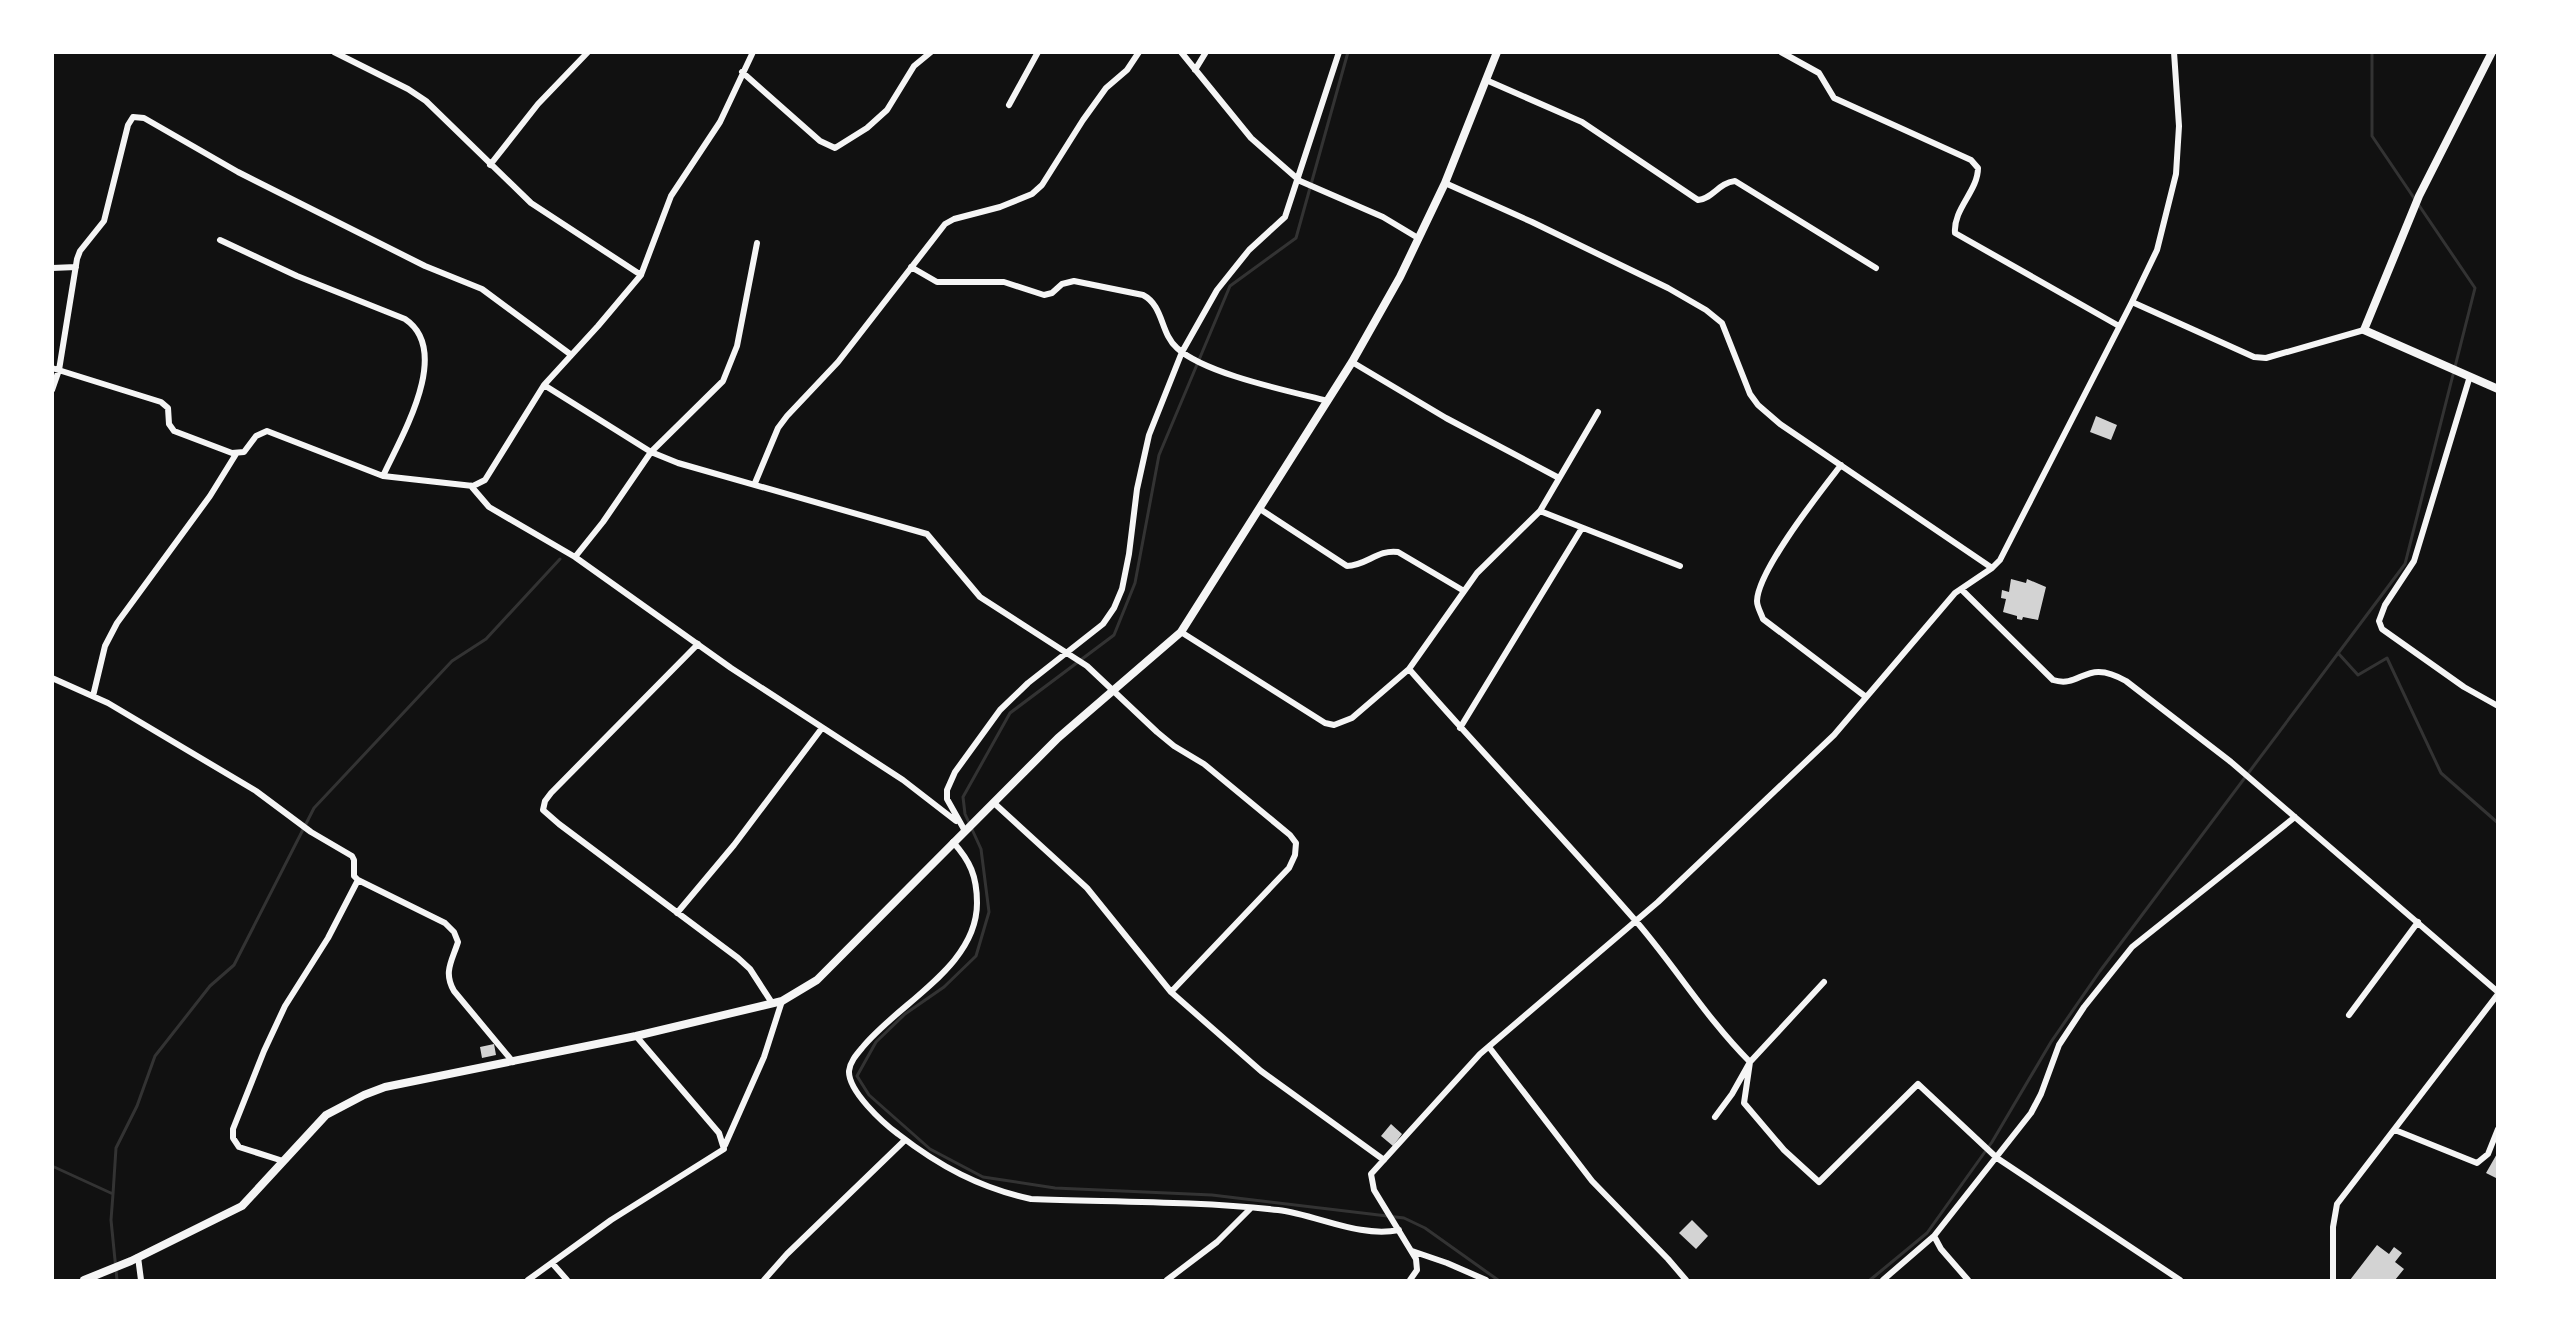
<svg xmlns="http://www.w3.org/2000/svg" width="2550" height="1333" viewBox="0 0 2550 1333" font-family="'Noto Serif',serif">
<rect width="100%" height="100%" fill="#111"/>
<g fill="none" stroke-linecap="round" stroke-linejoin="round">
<!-- stream -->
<path stroke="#333" stroke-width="3" d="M1348,52L1296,238L1230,286L1159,455L1135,583L1114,635L1010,713L963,797L965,814L981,849L989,912L976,956L944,987L905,1014L876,1042L857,1076L869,1095L930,1149L983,1177L1055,1188L1212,1195L1404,1218L1425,1228L1498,1280
M2338,653L2358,675L2387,658L2441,773L2498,823
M52,1166L113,1194L111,1220L117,1280
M113,1194L116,1148L137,1106L155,1056L210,986L234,965L314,808L452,661L486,639L560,559
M1870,1280L1927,1233L1992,1142L2051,1042L2100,971L2405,564L2475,288L2372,136V52"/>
</g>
<!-- building -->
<path fill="#d3d3d3" d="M2096,416L2117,425L2111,440L2090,432Z
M2011,579L2026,583L2027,579L2046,587L2038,620L2023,617L2022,620L2017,619V616L2003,612L2006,599L2001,598L2002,590L2009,592Z
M494,1044L496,1055L482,1058L480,1047Z
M1391,1124L1402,1134L1393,1146L1381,1136Z
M2498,1152V1179L2486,1173Z
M1692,1220L1708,1236L1696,1249L1679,1233Z
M2377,1245L2389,1254L2394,1247L2402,1253L2395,1262L2404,1269L2395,1280H2350Z"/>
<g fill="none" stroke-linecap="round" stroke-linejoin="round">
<!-- minor -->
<path stroke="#f5f5f5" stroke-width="6" d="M334,52L408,89L426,101L531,203L641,275L671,196L720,122L753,52
M1181,52L1251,138L1300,181L1383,217L1418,238
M1781,52L1819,73L1834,98L1971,160L1978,168C1978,191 1953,209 1955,233L2119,326
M2174,52L2179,126L2176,174L2157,250L2132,302L2254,357L2266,358L2364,330
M1195,70L1206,52
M742,72L820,141L835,148L867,128L887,110L914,66L931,52
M1486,80L1582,122L1698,200C1714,198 1718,183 1735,181L1876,268
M1009,105L1038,52
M490,165L538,104L588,52
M1445,183L1532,222L1668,288L1706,310L1722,323L1750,394L1758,405L1780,424L1992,568
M220,240L297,276L405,319C453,351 401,437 383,476
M911,267L937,282H1004L1044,295L1052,293L1062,284L1074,281L1143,295C1164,306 1160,333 1177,348C1205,374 1289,391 1328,401
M52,268L76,267
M1352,362L1446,418L1559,478
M52,368L161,402L168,408L169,424L174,431L232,453L244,452L256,436L267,431L383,476L473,486L485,480L544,385L598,326L641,275
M2470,376L2414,561L2385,605L2379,621L2382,629L2464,687L2498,706
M544,385L651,452L678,463L927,534L980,597L1087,666L1157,732L1174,746L1204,764L1290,835L1296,843L1295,855L1289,868L1171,992
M52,390L59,370L77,259L80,251L104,221L128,125L133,117L144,118L238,172L425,266L482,289L570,354
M1841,465C1821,491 1758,570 1757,601C1757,607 1761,613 1763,619L1866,697
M755,483L778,428L787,416L838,362L945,224L954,219L1000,207L1032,194L1042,185L1083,120L1106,88L1127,70L1139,52
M471,486L489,507L575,557L731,668L903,780L956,821
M1260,509L1347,566C1366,566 1378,549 1398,552L1464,591
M1540,511L1680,566
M575,557L603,522L651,452L723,381L737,346L757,243
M1961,589L2053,680C2082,689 2085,657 2126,681L2231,762L2498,992
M1181,632L1325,723L1334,725L1352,718L1409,669L1477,573L1540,511L1598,412
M698,644L551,793L545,801L543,810L559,824L738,958L750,969L772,1003
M1409,669C1483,754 1561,835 1635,920C1675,966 1706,1018 1750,1062L1744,1103L1784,1150L1819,1182L1918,1084L1997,1158L2180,1280
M52,678L108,703L256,791L311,832L352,856L354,860V876L358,880L445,923L454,932L458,942C452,961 443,972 454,991L513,1062
M93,696L105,646L117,623L210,496L236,454
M1460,728L1582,528
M994,803L1087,888L1171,992L1261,1071L1384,1160
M965,831L947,799V790L955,772L1000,710L1028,683L1103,624L1114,608L1122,589L1129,554L1137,489L1149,435L1182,352L1217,290L1249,250L1285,217L1339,52
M953,842C970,861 977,876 977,903C977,967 898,1003 862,1048C856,1055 850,1062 849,1071C848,1091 883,1123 898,1134C939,1166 980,1188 1031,1199C1113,1202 1196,1201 1278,1210C1318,1215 1359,1238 1399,1230
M677,913L734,845L822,728
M2349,1015L2418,922
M1489,1047L1592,1181L1668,1259L1686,1280
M1715,1117L1732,1094L1750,1062L1824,982
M2395,1130L2477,1163L2488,1154L2498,1129
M725,1145L764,1057L782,1001
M283,1161L239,1147L233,1138V1129L264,1051L285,1006L328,938L358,880
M1412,1251L1447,1263L1486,1280
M138,1257L141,1280
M552,1263L567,1280
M528,1280L611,1220L724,1149L719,1133L636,1036
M764,1280L787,1254L905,1140
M1167,1280L1217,1242L1251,1208
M1410,1280L1417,1270L1416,1259L1374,1190L1371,1174L1480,1054L1658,902L1834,735L1955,593L1992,568L2000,560L2132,302
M1883,1280L1934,1236
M1968,1280L1941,1249L1934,1236L2031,1113L2041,1094L2059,1045L2084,1007L2132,947L2295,817
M2333,1280V1227L2337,1204L2498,994"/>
<!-- tertiary -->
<path stroke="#f5f5f5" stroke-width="8" d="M2492,52L2419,196L2364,330L2498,389
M84,1280L131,1261L242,1206L326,1115L364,1095L385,1087L636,1036L782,1001L817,980L1058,738L1181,632L1352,362L1400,277L1445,183L1497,52"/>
</g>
<!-- border -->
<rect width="2550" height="1333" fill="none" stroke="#ffffff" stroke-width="108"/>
</svg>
